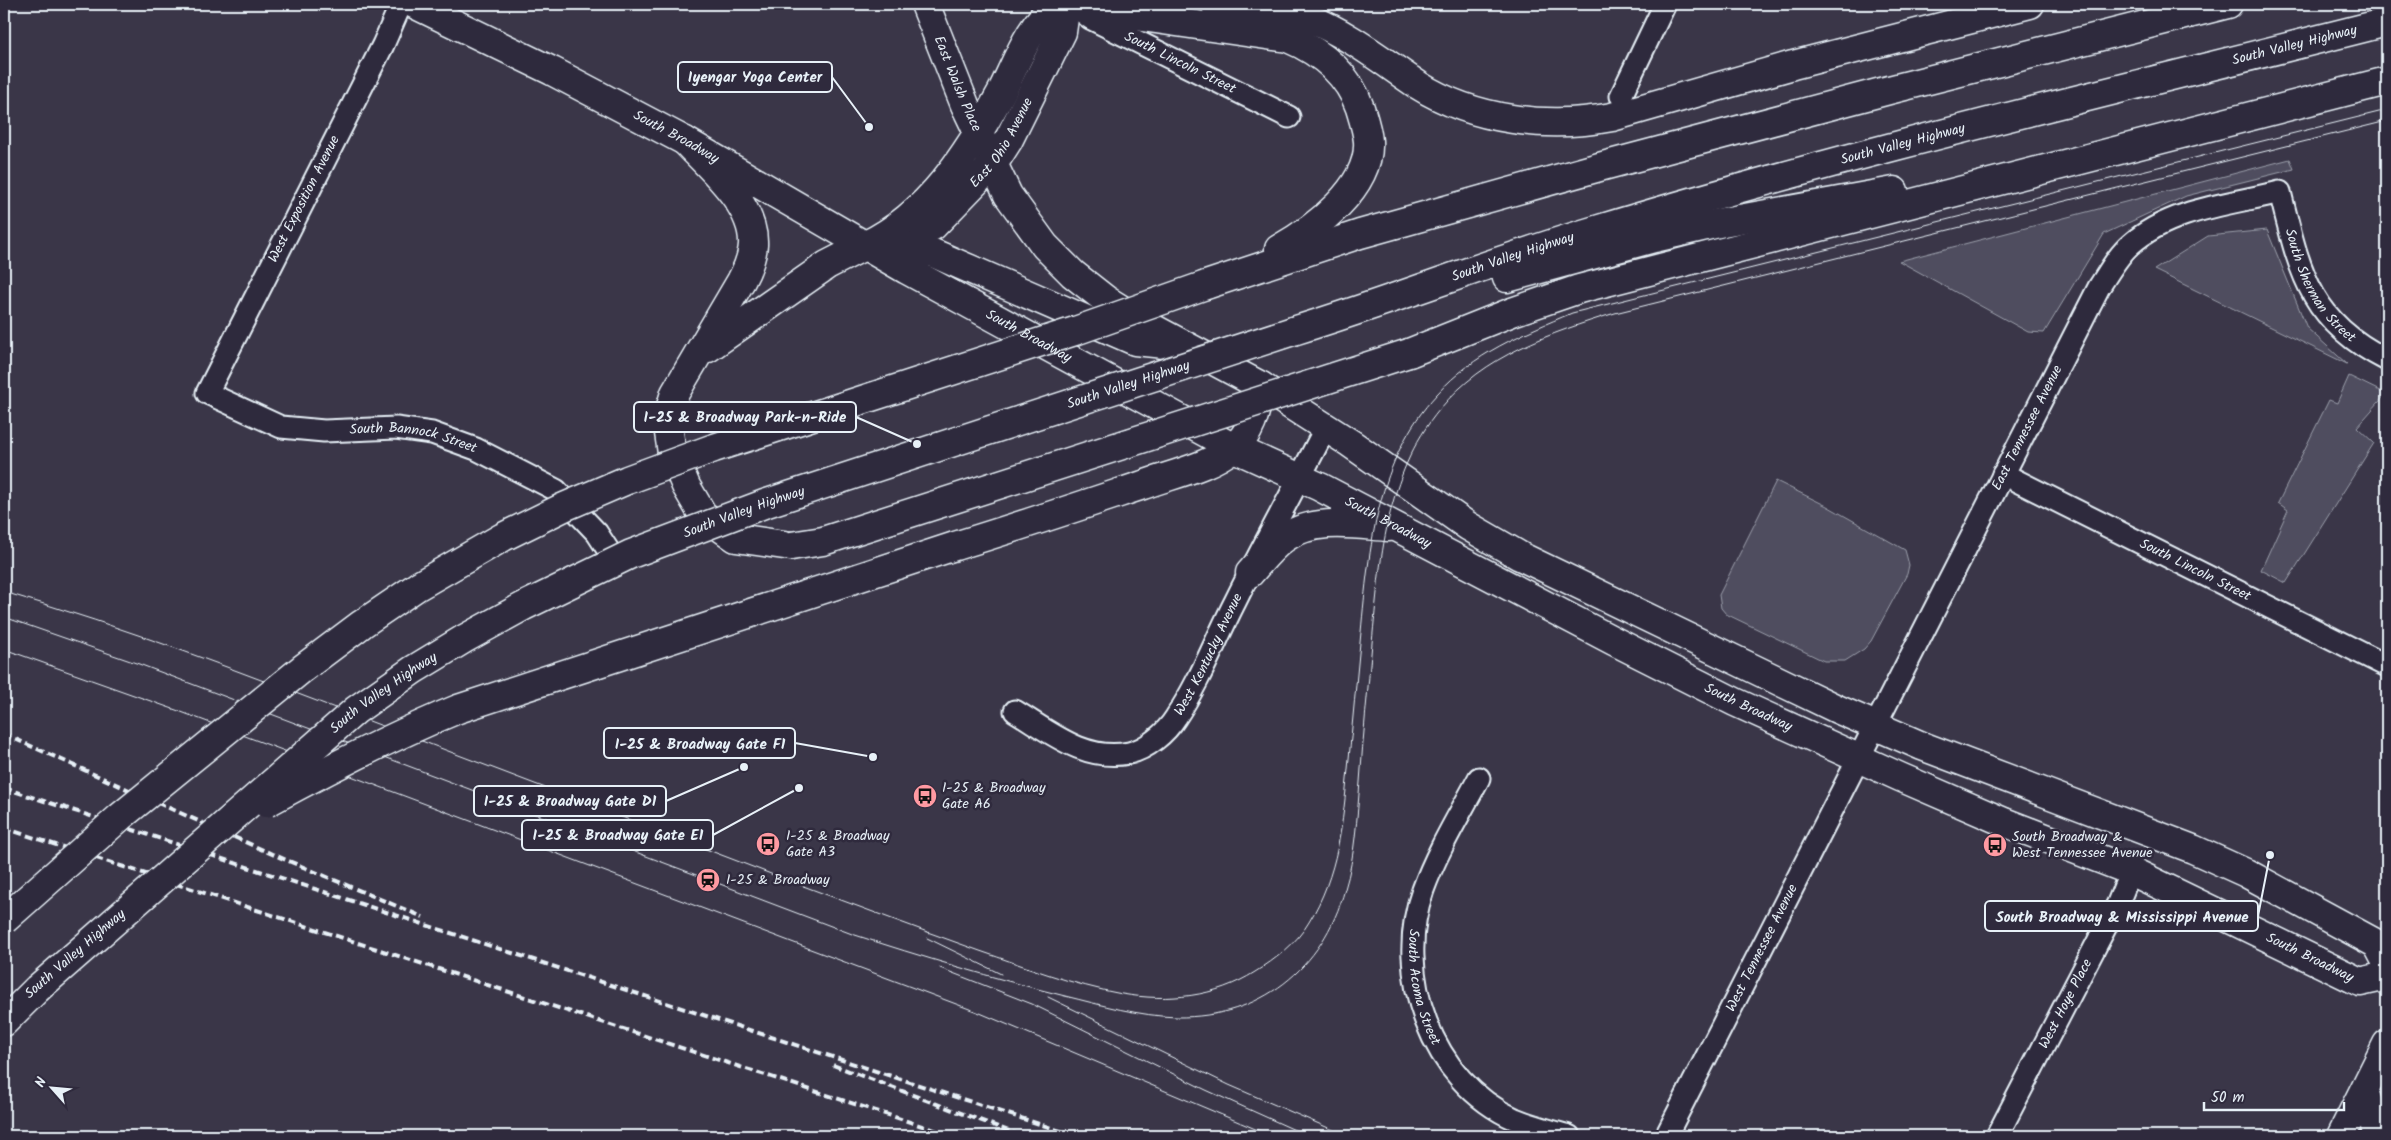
<svg xmlns="http://www.w3.org/2000/svg" width="2391" height="1140" viewBox="0 0 2391 1140" font-family="Kalam,sans-serif">
<rect width="100%" height="100%" fill="#3a3648"/>
<filter id="ink" filterUnits="userSpaceOnUse"><feTurbulence type="fractalNoise" baseFrequency=".02" numOctaves="2"/><feDisplacementMap in="SourceGraphic" scale="10" xChannelSelector="R" yChannelSelector="G"/><feConvolveMatrix kernelMatrix="1 2 1 2 8 2 1 2 1" color-interpolation-filters="sRGB"/></filter>
<g filter="url(#ink)">
<!-- green -->
<path fill="#504e5f" stroke="#9ca0ac" d="M2290,159L2294,169L2186,196L2104,234L2044,333L2028,332L1899,261Z
M2267,230L2307,328L2347,364L2154,270L2208,236Z
M2349,376L2386,394L2357,427L2374,443L2286,583L2261,570L2288,510L2278,503L2329,400L2337,403Z
M1776,481L1827,506L1905,550L1909,565L1907,574L1871,641L1864,649L1845,661H1824L1726,614L1721,608L1719,595Z"/>
<g fill="none" stroke-linecap="round" stroke-linejoin="round">
<!-- minor casing -->
<g stroke="#e8f1f8" stroke-width="25">
<g id="minor">
<path id="s1" d="M401,4L383,45L207,393L281,427L324,431L396,428L432,433L476,449L556,490L597,533L610,553"/>
<path id="s2" d="M1081,11L1090,18L1289,117"/>
<path d="M1621,96L1665,4"/>
<path id="s3" d="M2003,474L2387,666"/>
<path id="s4" d="M1015,711C1050,732 1085,762 1129,753C1147,749 1166,733 1176,717C1199,683 1216,639 1235,602C1264,543 1296,486 1326,427"/>
<path id="s5" d="M1479,778C1460,814 1437,851 1423,890C1393,973 1431,1082 1515,1119C1532,1126 1551,1131 1569,1136"/>
<path id="s6" d="M1666,1136L2099,287C2109,272 2118,255 2131,244C2170,209 2232,204 2280,192C2300,271 2308,320 2387,360"/>
<path id="s7" d="M1997,1136L2118,903L2131,871"/>
</g>
</g>
<!-- secondary casing -->
<g stroke="#e8f1f8" stroke-width="31">
<path id="secondary" d="M2364,1090L2378,1136
M2341,1136L2387,1044"/>
</g>
<!-- primary casing -->
<g stroke="#e8f1f8" stroke-width="31">
<g id="primary">
<path id="s8" d="M414,4L552,71L685,141L907,270L1234,448L1320,487L1614,641L1735,702L1900,777L2004,822L2131,871L2360,982L2387,976"/>
<path id="s9" d="M925,4L965,105L1008,195L1045,246L1073,274L1106,300L1145,324L1261,386L1350,443L1468,526L1520,556L1837,709L1922,746L2193,849L2246,873L2377,944L2387,963"/>
<path id="s10" d="M888,235L922,231L933,226L994,163L1008,141L1062,32L1066,4"/>
<path d="M866,245C929,215 969,152 1001,93C1017,62 1028,26 1057,4"/>
<path d="M869,245L915,248L933,253L1135,341L1174,345"/>
<path d="M1250,573C1261,561 1272,546 1286,537C1315,517 1356,525 1389,527"/>
</g>
</g>
<!-- motorway casing -->
<g stroke="#e8f1f8" stroke-width="31">
<g id="motorway">
<path d="M1083,4L1093,9L1114,13L1288,38C1321,52 1348,73 1360,108C1363,118 1367,130 1368,141C1371,188 1314,229 1279,249"/>
<path d="M1215,4C1246,7 1280,7 1308,18C1349,34 1382,61 1418,85C1475,121 1548,129 1612,117L1793,65L2030,4"/>
<path d="M685,141C710,168 755,205 753,245C752,257 747,270 741,281L675,393L671,406L668,426L672,453L686,486L703,515L736,538L791,546"/>
<path d="M1507,278L1654,238L1723,222L1894,191"/>
<path d="M1206,285L1360,234L1603,166L1889,90L2228,4"/>
<path id="s11" d="M1293,331C1395,300 1494,260 1596,230C1857,151 2123,89 2387,22"/>
<path d="M708,348L827,265L866,245"/>
<path d="M1409,353L1512,312L1579,289L2387,81"/>
<path d="M955,546C1018,527 1080,506 1143,485C1173,474 1209,467 1234,447C1253,432 1256,409 1261,386"/>
<path d="M4,1022L37,989"/>
</g>
</g>
<!-- minor -->
<use href="#minor" stroke="#2f2a3d" stroke-width="21"/>
<!-- secondary -->
<use href="#secondary" stroke="#2f2a3d" stroke-width="28"/>
<!-- primary -->
<use href="#primary" stroke="#2f2a3d" stroke-width="28"/>
<!-- motorway -->
<use href="#motorway" stroke="#2f2a3d" stroke-width="28"/>
<!-- tram -->
<path stroke="#e8f1f8" stroke-width="1" d="M4,592C126,627 245,674 364,719C500,771 636,822 771,874C841,900 910,926 980,951C1027,967 1073,985 1122,994C1168,1002 1216,997 1255,972C1276,959 1297,943 1309,922C1338,875 1343,822 1348,769C1352,723 1357,678 1361,632C1369,548 1377,459 1437,394C1474,353 1522,334 1572,313L2387,110
M4,617L139,664L852,934C922,957 993,978 1065,996C1102,1005 1139,1016 1177,1017C1260,1018 1323,969 1345,889C1355,857 1357,816 1360,782C1363,736 1368,689 1372,643C1380,562 1385,475 1440,409C1484,355 1551,333 1615,313L2387,121
M4,649L176,710L980,1013L1272,1136
M927,938L1001,974
M940,968L1032,1004L1206,1090L1308,1136
M1048,997L1229,1085L1347,1136"/>
<!-- rail -->
<path stroke="#e8f1f8" stroke-width="4" stroke-dasharray="8 4" stroke-linecap="butt" d="M4,734L272,854L423,917
M4,788L1076,1136
M4,828L953,1136
M833,1065L1022,1136"/>
<!-- motorway-bridge casing -->
<g stroke="#e8f1f8" stroke-width="31" stroke-linecap="butt">
<g id="motorway-bridge">
<path d="M791,546L823,541L1409,353"/>
<path d="M266,803C328,769 392,736 458,709L955,546"/>
<path d="M4,920L120,817L302,669L362,624L418,586L503,537L564,507L627,480L714,448L1075,331L1206,285"/>
<path id="s12" d="M37,989L356,710L413,670L464,639L524,606L631,554L764,504L1293,331"/>
</g>
</g>
<!-- motorway-bridge -->
<use href="#motorway-bridge" stroke="#2f2a3d" stroke-width="28"/>
</g>
</g>
<!-- icons -->
<defs>
<g id="bus-disc" transform="scale(1.25)"><circle r="9.5" fill="#ff9aa2" stroke="#2f2a3d"/><path d="M-5-6H5V4H4V6H2V4H-2V6H-4V4H-5ZM-3.5-4V0h7V-4ZM-3.5 1.2v1.5H-2V1.2ZM2 1.2v1.5H3.5V1.2Z" fill="#111"/></g>
<g id="station-disc" transform="scale(1.25)"><circle r="9.5" fill="#ff9aa2" stroke="#2f2a3d"/><path d="M-3-6H3Q5-6 5-4V2Q5 4 3 4L4.5 6H3L1.5 4h-3L-3 6H-4.5L-3 4Q-5 4-5 2V-4Q-5-6-3-6ZM-3.5-4v3h7v-3ZM-3.5 1v1.5H-2V1ZM2 1v1.5H3.5V1Z" fill="#111"/></g>
</defs>
<g fill-rule="evenodd">
<use href="#bus-disc" x="925" y="796"/>
<use href="#bus-disc" x="768" y="844"/>
<use href="#bus-disc" x="1995" y="845"/>
<use href="#station-disc" x="708" y="880"/>
</g>
<g text-anchor="middle" dominant-baseline="central" stroke-width="5" stroke-linejoin="round" paint-order="stroke">
<!-- street labels -->
<g font-size="14" fill="#e8f1f8" stroke="#2f2a3d">
<text stroke="none"><textPath href="#s11" startOffset="1042">South Valley Highway</textPath></text>
<text stroke="none"><textPath href="#s2" startOffset="112">South Lincoln Street</textPath></text>
<text stroke="none"><textPath href="#s9" startOffset="86">East Walsh Place</textPath></text>
<text stroke="none"><textPath href="#s8" startOffset="294">South Broadway</textPath></text>
<text stroke="none"><textPath href="#s10" startOffset="155">East Ohio Avenue</textPath></text>
<text stroke="none"><textPath href="#s11" startOffset="638">South Valley Highway</textPath></text>
<text transform="translate(304 199) rotate(-63)">West Exposition Avenue</text>
<text stroke="none"><textPath href="#s11" startOffset="232">South Valley Highway</textPath></text>
<text stroke="none"><textPath href="#s6" startOffset="1270">South Sherman Street</textPath></text>
<text stroke="none"><textPath href="#s8" startOffset="699">South Broadway</textPath></text>
<text stroke="none"><textPath href="#s12" startOffset="1266">South Valley Highway</textPath></text>
<text stroke="none"><textPath href="#s6" startOffset="795">East Tennessee Avenue</textPath></text>
<text stroke="none"><textPath href="#s1" startOffset="650">South Bannock Street</textPath></text>
<text stroke="none"><textPath href="#s12" startOffset="861">South Valley Highway</textPath></text>
<text stroke="none"><textPath href="#s8" startOffset="1104">South Broadway</textPath></text>
<text stroke="none"><textPath href="#s3" startOffset="215">South Lincoln Street</textPath></text>
<text stroke="none"><textPath href="#s4" startOffset="256">West Kentucky Avenue</textPath></text>
<text stroke="none"><textPath href="#s12" startOffset="456">South Valley Highway</textPath></text>
<text stroke="none"><textPath href="#s8" startOffset="1509">South Broadway</textPath></text>
<text stroke="none"><textPath href="#s6" startOffset="211">West Tennessee Avenue</textPath></text>
<text transform="translate(75 954) rotate(-41)">South Valley Highway</text>
<text stroke="none"><textPath href="#s8" startOffset="2124">South Broadway</textPath></text>
<text stroke="none"><textPath href="#s5" startOffset="225">South Acoma Street</textPath></text>
<text stroke="none"><textPath href="#s7" startOffset="149">West Hoye Place</textPath></text>
</g>
<!-- poi labels -->
<g font-size="14" fill="#e8f1f8" stroke="#2f2a3d" text-anchor="start">
<text x="942" y="788">I-25 &amp; Broadway<tspan x="942" dy="16">Gate A6</tspan></text>
<text x="786" y="836">I-25 &amp; Broadway<tspan x="786" dy="16">Gate A3</tspan></text>
<text x="2012" y="837">South Broadway &amp;<tspan x="2012" dy="16">West Tennessee Avenue</tspan></text>
<text x="726" y="880">I-25 &amp; Broadway</text>
</g>
</g>
<!-- callouts -->
<path fill="none" stroke="#e8f1f8" stroke-width="2" d="M869 127L832 77M917 444L856 417M873 757L795 743M744 767L666 801M799 788L713 835M2270 855L2258 916"/>
<g fill="#e8f1f8" stroke="#2f2a3d" stroke-width="2">
<circle cx="869" cy="127" r="5"/>
<circle cx="917" cy="444" r="5"/>
<circle cx="873" cy="757" r="5"/>
<circle cx="744" cy="767" r="5"/>
<circle cx="799" cy="788" r="5"/>
<circle cx="2270" cy="855" r="5"/>
</g>
<g fill="#2f2a3d" stroke="#e8f1f8" stroke-width="2">
<rect x="678" y="62" width="154" height="30" rx="5"/>
<rect x="634" y="402" width="222" height="30" rx="5"/>
<rect x="604" y="728" width="191" height="30" rx="5"/>
<rect x="474" y="786" width="192" height="30" rx="5"/>
<rect x="522" y="820" width="191" height="30" rx="5"/>
<rect x="1985" y="901" width="273" height="30" rx="5"/>
</g>
<g font-size="15" text-anchor="middle" font-weight="bold" fill="#e8f1f8">
<text x="755" y="82">Iyengar Yoga Center</text>
<text x="745" y="422">I-25 &amp; Broadway Park-n-Ride</text>
<text x="700" y="749">I-25 &amp; Broadway Gate F1</text>
<text x="570" y="806">I-25 &amp; Broadway Gate D1</text>
<text x="618" y="840">I-25 &amp; Broadway Gate E1</text>
<text x="2122" y="922">South Broadway &amp; Mississippi Avenue</text>
</g>
<!-- margin -->
<rect width="2391" height="1140" fill="none" stroke="#2f2a3d" stroke-width="20"/>
<rect x="10" y="10" width="2371" height="1120" fill="none" stroke="#e8f1f8" stroke-width="2" filter="url(#ink)"/>
<!-- north arrow -->
<g transform="translate(52 1088) rotate(297)" stroke="#2f2a3d" stroke-width="4" paint-order="stroke">
<path d="M0-4L9 19L0 12L-9 19Z" fill="#e8f1f8"/>
<text y="-8" font-size="14" font-weight="bold" text-anchor="middle" fill="#e8f1f8">N</text>
</g>
<!-- scale -->
<path d="M2204 1102v8h140v-8" fill="none" stroke="#e8f1f8" stroke-width="2.5"/>
<text x="2211" y="1102" font-size="15" fill="#e8f1f8" stroke="#2f2a3d" stroke-width="4" paint-order="stroke">50 m</text>
</svg>
